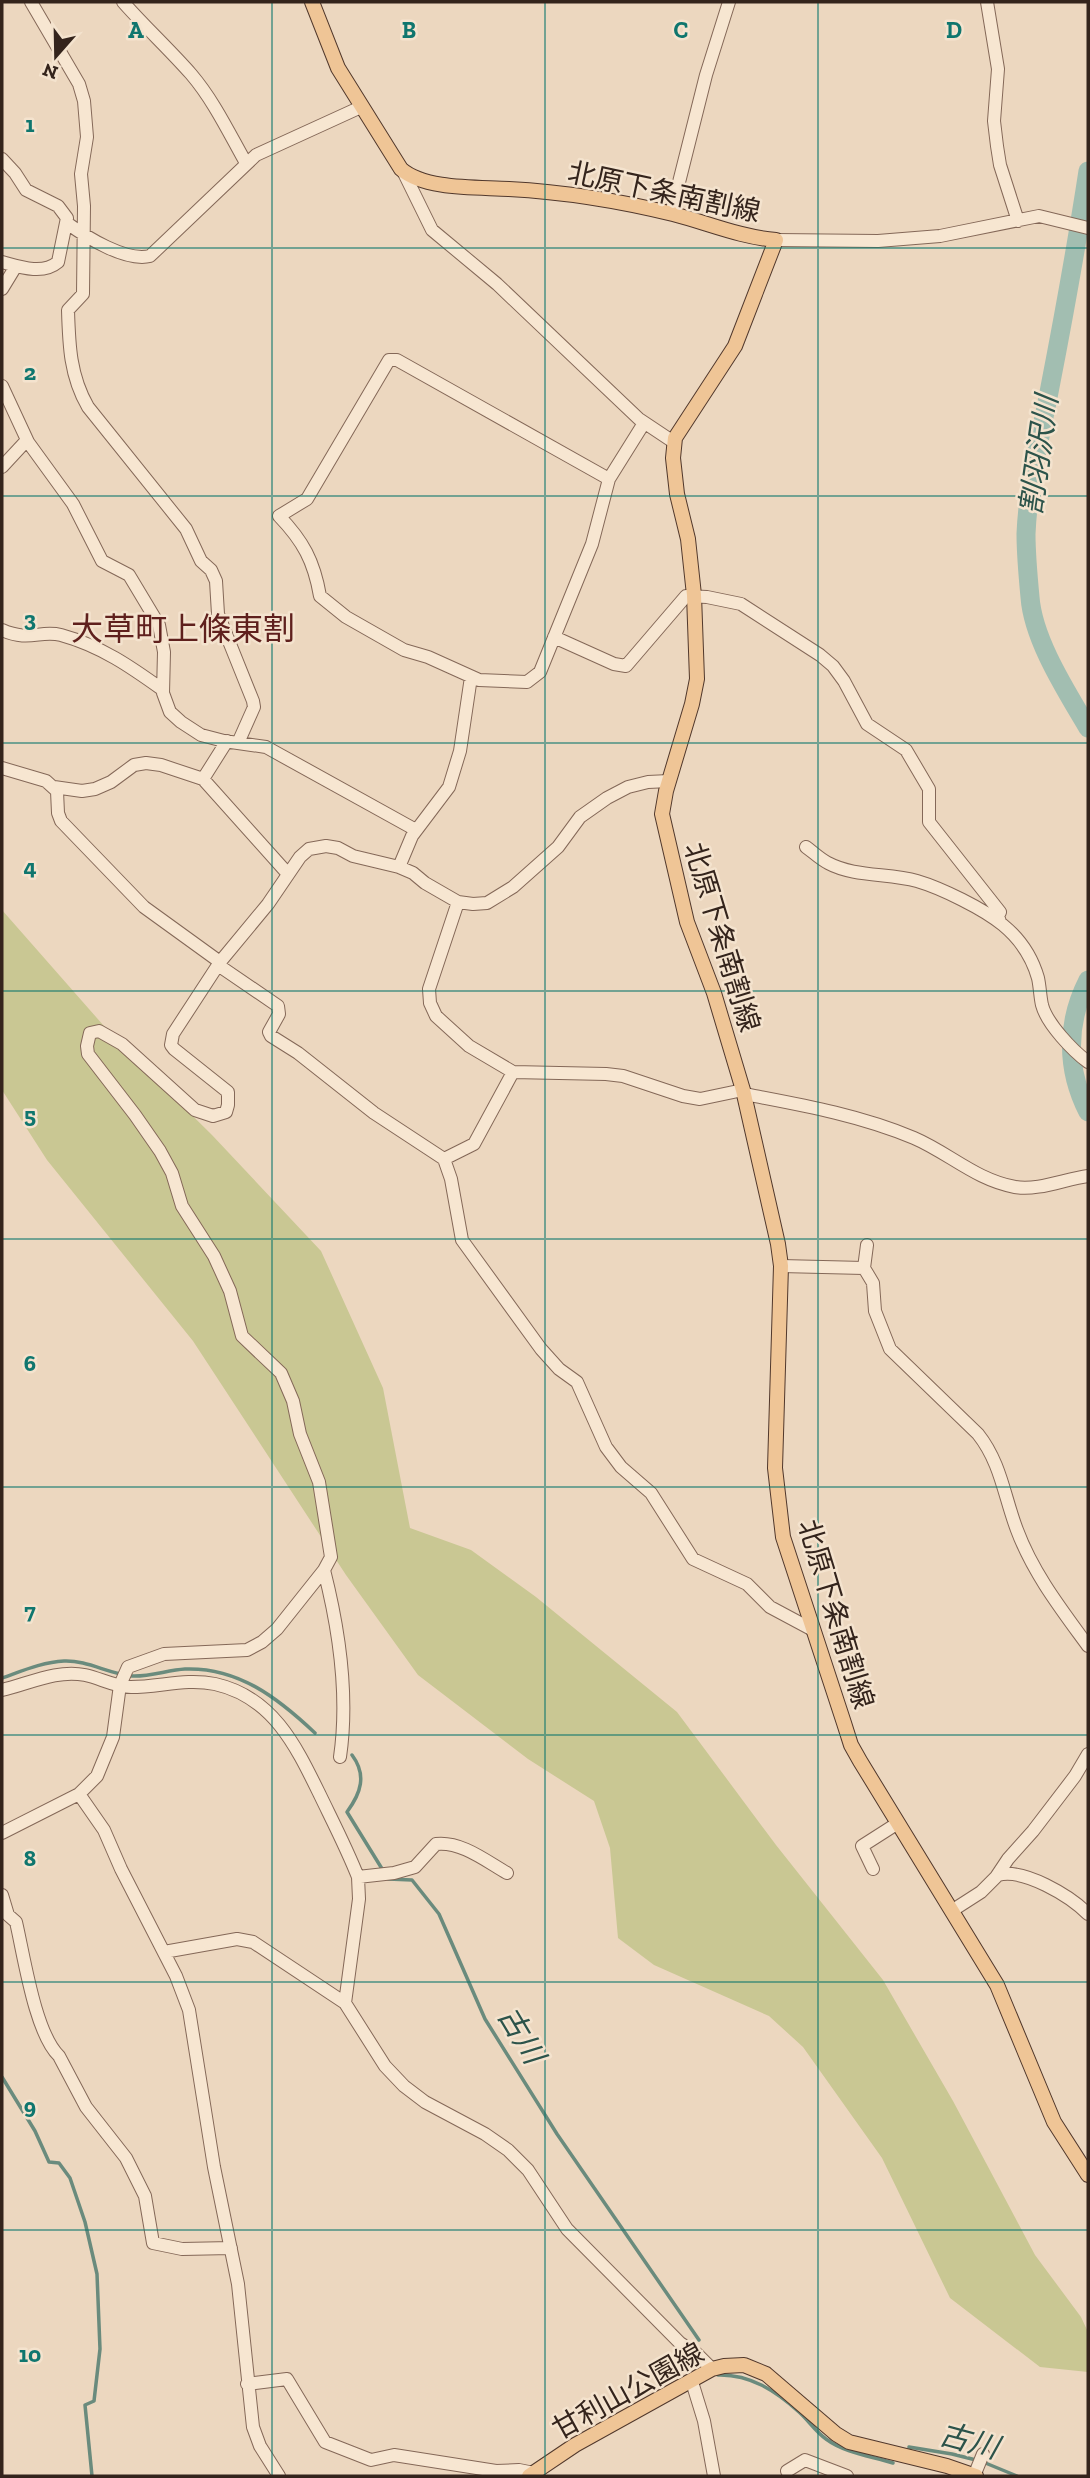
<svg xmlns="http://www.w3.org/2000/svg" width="1090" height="2478" viewBox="0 0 1090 2478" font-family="'Zilla Slab','Noto Sans JP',serif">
<rect width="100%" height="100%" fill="#ecd7bf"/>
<!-- green -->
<path fill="#c9c793" d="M2,910L118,1042L212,1135L321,1251L383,1388L410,1528L471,1550L536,1597L677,1712L776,1845L883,1980L953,2101L1035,2255L1081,2317L1088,2332V2372L1040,2367L950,2298L882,2158L803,2047L769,2016L654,1965L618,1938L610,1848L594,1801L528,1759L418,1675L346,1575L193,1341L47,1160L2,1090Z"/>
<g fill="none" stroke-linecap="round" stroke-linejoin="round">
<!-- stream -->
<path stroke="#6a8b7d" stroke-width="3.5" d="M2,1678C22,1671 43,1662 64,1661C87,1660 109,1674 132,1676C149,1677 168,1670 185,1669C238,1667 278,1698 315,1733
M352,1755C367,1775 361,1793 347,1812L384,1872
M388,1879L412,1880L439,1914L485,2019L557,2134L699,2340
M2,2077L35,2131L49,2162L59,2163L70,2178L85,2222L97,2274L100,2349L94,2401L85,2405L92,2476
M718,2375C750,2374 776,2391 799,2412C809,2421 816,2432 826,2439C845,2453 871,2456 893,2463
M909,2447L952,2454L976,2460
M983,2462L1017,2476"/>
<!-- river -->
<path stroke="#a2beb1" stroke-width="19" d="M1088,171C1077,243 1064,315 1050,387C1041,435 1028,484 1026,534C1026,555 1028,576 1030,597C1033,640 1067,692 1088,728
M1088,980C1066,1023 1066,1069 1088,1112"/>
<!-- minor casing -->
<g stroke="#846858" stroke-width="14">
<path id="minor" d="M31,2L79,84L84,101L87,137L81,174L84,206L83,294L68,310C69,345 70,376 88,407L186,529L201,561L211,570L216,581L218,614L253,701L254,707L238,743
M123,2C145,27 169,49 191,74C214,101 229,133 246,163
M987,2L998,69L994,121L997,146L1000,165L1018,221
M2,159L15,173L26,190L58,206L67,218L58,262C43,275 20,267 2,262
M402,169L432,230L497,284L639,419L675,443
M671,214L706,75L729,2
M67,223C86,237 126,262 150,256L256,155L361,107
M776,240L878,241L940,236L1039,216L1088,228
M2,289L16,266
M2,386L28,442L73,504L102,561L129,575L159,625L164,652L163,693L170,712L181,722L201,735L224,741L266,747L416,830
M2,467L27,440
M609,479L397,360H389L307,499L279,516C303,541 314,561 320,596L346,617L404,650L428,657L479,680L527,682L540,672L592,544L609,479L644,423
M2,630C29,642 40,630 61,635C101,646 131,667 163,690
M554,637L614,664L626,666L686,596L707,597L741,604L820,655L833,666L844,681L867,724L906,750L929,789V822L1000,912L998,916L1000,922
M2,768L46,781L57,791L58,813L61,821L144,907L220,962
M203,779L227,741
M54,787L82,791L95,789L111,782L134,765L146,763L161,765L203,779L288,874
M806,847C813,852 820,859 828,863C854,877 889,873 917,881C941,888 984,909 1003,925C1020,939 1032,957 1038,978C1040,987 1040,996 1042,1005C1047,1024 1073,1051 1088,1062
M399,867L412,836L449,787L460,751L471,677
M458,902L429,989L430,1003L436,1016L469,1046L513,1072L606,1074L623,1076L683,1096L700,1099L743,1090
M218,965L278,1006L279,1014L269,1032L271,1036L298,1053L374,1113L444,1159L451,1179L462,1240L541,1349L559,1369L577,1382L606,1447L621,1467L651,1493L693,1559L747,1584L770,1607L813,1630
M744,1094C802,1105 859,1115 914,1138C949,1153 976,1180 1015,1187C1038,1191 1065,1179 1088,1176
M444,1159L474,1144L513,1072
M781,1266L864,1268L873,1283L875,1311L890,1349L978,1434C1001,1463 1004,1496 1017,1530C1033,1573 1061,1609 1088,1646
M864,1268L867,1245
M324,1570C339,1629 349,1695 340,1757
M2,1690C28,1684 57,1669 85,1675C100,1678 115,1687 131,1687C160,1687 186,1678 215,1684C273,1697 296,1746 320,1795C333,1822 347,1849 358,1877L359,1899L345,2003
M79,1794L104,1830L121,1869L176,1976L189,2010L214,2167L238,2284L253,2427L260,2446L279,2476
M2,1833L79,1794L97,1776L113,1737L120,1685L128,1667L164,1654L247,1650L262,1642L277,1629L324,1570L331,1557L319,1482L300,1434L293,1401L281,1373L242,1336L230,1291L214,1256L182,1206L172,1173L160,1151L135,1115L88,1054L87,1046L90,1033L99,1031L122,1044L195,1110L213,1116L226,1112L228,1105V1092L174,1049L171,1045L173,1034L220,962L268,904L300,857L309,849L326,846L338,848L353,856L399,867L413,873L425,883L458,902L473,904L487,903L513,887L558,847L580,817L607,798L628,787L648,782L669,781
M873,1869L862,1846L898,1823
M998,1875C1024,1868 1070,1896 1088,1914
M358,1877L394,1873L415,1867L436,1844C461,1841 486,1861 507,1873
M2,1895L8,1915L16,1922C24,1956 35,2033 59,2056L86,2107L126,2158L145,2196L153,2243L182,2249L231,2248
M953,1910L981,1892L996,1877L1008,1859L1033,1831L1075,1776L1088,1754
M164,1952L237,1939L253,1942L345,2003L385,2066L404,2086L425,2102L485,2134L508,2150L528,2170L567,2229L680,2343L697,2354L712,2369
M692,2382L704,2421L714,2476
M247,2384L287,2379L325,2442L371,2460L394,2455L496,2471L519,2470L534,2473
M787,2471L805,2460L847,2476
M974,2476L983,2454"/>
</g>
<!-- major casing -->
<g stroke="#51382c" stroke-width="16">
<path id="major" d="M312,2L338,68L401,169C425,190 478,187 509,189C564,192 620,201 673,214C708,223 740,237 776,240L735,346L675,438L673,458L677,494L688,539L694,595L697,679L692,704L666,791L662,814L687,922L714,993L743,1090L778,1244L781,1266L775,1468L783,1537L844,1723L851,1745L860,1761L997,1985L1054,2122L1088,2175
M529,2476L575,2445L712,2369L724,2366L744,2365L766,2374L836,2434L849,2442L947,2466L976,2476"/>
</g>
<!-- minor -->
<use href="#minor" stroke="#f7e6d1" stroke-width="12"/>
<!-- major -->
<use href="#major" stroke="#efc596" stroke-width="14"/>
</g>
<!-- grid -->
<path fill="none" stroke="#0f766e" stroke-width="2" stroke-opacity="0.55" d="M272,2V2476M545,2V2476M818,2V2476M2,248H1088M2,496H1088M2,743H1088M2,991H1088M2,1239H1088M2,1487H1088M2,1735H1088M2,1982H1088M2,2230H1088"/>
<g text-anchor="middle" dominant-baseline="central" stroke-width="5" stroke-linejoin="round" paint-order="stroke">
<!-- street labels -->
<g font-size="28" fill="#34241c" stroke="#f4e3ce">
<text transform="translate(664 192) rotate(12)">北原下条南割線</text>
<text transform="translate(722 937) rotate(73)">北原下条南割線</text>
<text transform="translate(836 1614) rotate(73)">北原下条南割線</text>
<text transform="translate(628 2391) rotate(-29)">甘利山公園線</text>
</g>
<!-- water labels -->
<g font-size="30" font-style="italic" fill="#2c534a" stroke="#f4e3ce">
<text transform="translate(1039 455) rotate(-82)">割羽沢川</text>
<text transform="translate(521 2035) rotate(59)">古川</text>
<text transform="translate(969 2441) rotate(15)">古川</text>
</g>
<!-- quarter labels -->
<g font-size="32" fill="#5f201d" stroke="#f4e3ce">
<text x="183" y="629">大草町上條東割</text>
</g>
</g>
<g font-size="23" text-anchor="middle" font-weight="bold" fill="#0f766e" stroke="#f4e3ce" stroke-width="5" stroke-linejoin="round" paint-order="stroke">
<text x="136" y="38">A</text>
<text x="409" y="38">B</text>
<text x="681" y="38">C</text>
<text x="954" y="38">D</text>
<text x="30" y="132">1</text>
<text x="30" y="380">2</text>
<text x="30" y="627">3</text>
<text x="30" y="875">4</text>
<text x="30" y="1123">5</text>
<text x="30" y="1371">6</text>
<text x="30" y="1619">7</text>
<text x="30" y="1866">8</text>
<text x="30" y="2114">9</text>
<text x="30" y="2362">10</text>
</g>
<!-- border -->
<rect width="1090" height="2478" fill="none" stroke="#34241c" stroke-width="7"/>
<!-- north arrow -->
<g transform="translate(56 56) rotate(200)" stroke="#f4e3ce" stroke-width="5" paint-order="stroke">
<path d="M0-5L12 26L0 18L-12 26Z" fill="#34241c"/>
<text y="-10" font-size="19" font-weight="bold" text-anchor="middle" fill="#34241c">N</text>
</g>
</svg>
